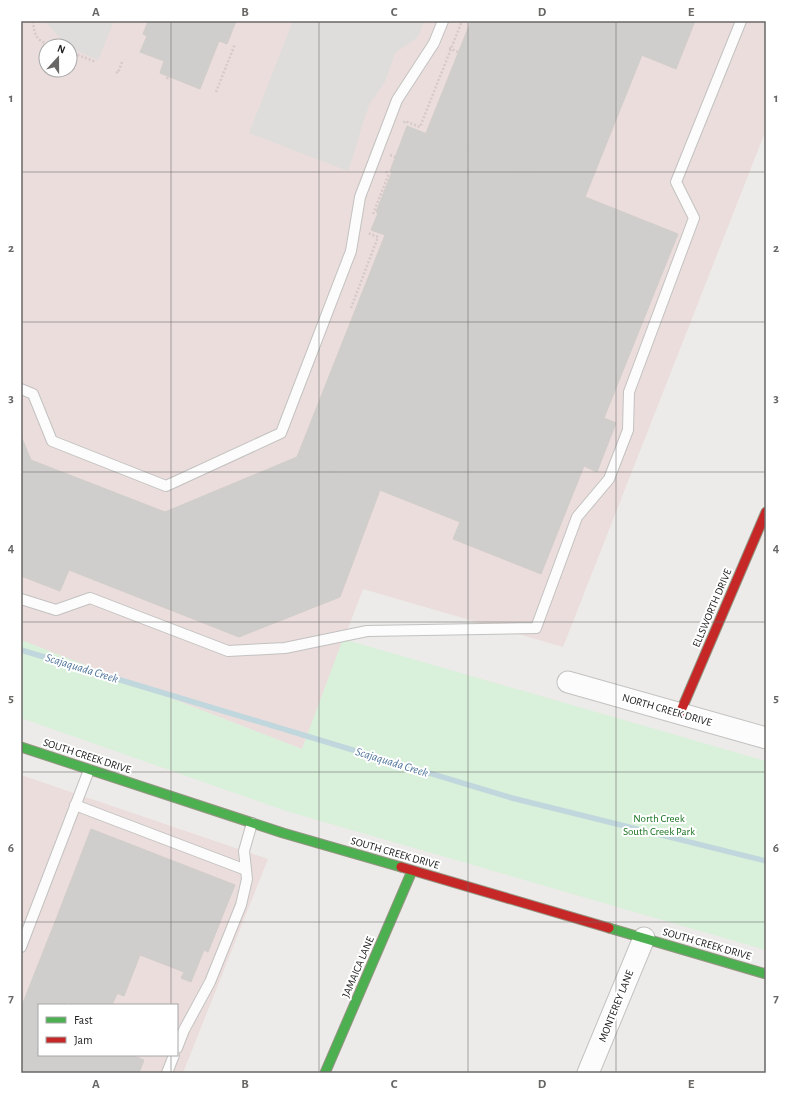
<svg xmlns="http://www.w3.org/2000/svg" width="787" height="1094" viewBox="0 0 787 1094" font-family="'Alegreya Sans',sans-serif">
<rect width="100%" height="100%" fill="#edebe9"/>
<!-- commercial -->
<path fill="#eadddc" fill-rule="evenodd" d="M21,21H766V130L563,647L363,589L302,749L21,640ZM46,46H70V70H46Z
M21,775L268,859L183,1073H21ZM39,1005H177V1055H39Z"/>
<!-- park -->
<path fill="#d9f0da" d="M343,639L766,761V950L286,811L21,718V640L302,749Z"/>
<!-- parking -->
<path fill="#dedddc" d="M44,21H114L98,60L70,48V46H68Z
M293,21H424L418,37L395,53L385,82L369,105L360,132L353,157L348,171L249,133Z"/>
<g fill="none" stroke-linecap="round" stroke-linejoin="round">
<!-- stream -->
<path stroke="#c0d7dd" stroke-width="5.5" d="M21,650L512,798L766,861"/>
</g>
<!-- building -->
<path fill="#d0cecc" stroke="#d0cdca" d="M148,21H236L227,44L219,41L200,89L160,73L164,61L140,52L147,36L143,34Z
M471,21H557L642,55L585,197L426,133Z
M557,21H695L676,69Z
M407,126L678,234L604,418L616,423L597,472L584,466L541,574L453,539L460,522L297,457L385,235L371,230L378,213L376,212L392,172L390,171Z
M21,436L31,460L165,512L297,457L380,490L340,597L239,637L69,570L60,591L21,576Z
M91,829L235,885L208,952L204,950L191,982L181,978L184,972L55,922Z
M55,922L140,955L124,996L59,971L67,950L47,942Z
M47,942L67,950L59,971L117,994L112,1005H73L67,1002L66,1005H39V1019L21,1012V1008Z
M21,1012L39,1019V1055H132L144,1060L139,1073H21Z"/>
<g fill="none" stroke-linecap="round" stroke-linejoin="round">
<!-- lane casing -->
<g stroke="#c3c2c1" stroke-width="12">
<path id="lane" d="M21,389L33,394L52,441L166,486L281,433L351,251L360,197L397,100L434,43L443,21
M21,599L56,610L90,598L228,651L285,648L367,631L536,628L577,517L609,479L628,430L629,392L694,218L676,182L741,21
M75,805L246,870
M21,947L89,770
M177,1048L184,1030L210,982L241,905L247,879L244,851L252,823
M167,1073L174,1055"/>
</g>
<!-- street casing -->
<g stroke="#c3c2c1" stroke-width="23">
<path id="street" d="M568,682L766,738
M588,1073L644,938"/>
</g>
<!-- fast casing -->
<g stroke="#949583" stroke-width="11">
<path id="fast" d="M21,747L283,833L401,867
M609,928L766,974
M325,1073L412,871"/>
</g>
<!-- jam casing -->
<g stroke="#949583" stroke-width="11">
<path id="jam" d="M680,713L766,512
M401,867L609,928"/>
</g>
<!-- path -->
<path stroke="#d6cac9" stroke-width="2.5" stroke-dasharray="2 2" stroke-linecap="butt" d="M33,21C34,33 35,40 48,44
M449,48L458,52
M70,52L96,62
M116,72L118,73L122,62
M167,79L168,76
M216,92L235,44
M404,123L405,121L420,127L462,21
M390,155L395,157
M373,214L388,176L386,170
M351,308L378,237L368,233"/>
<!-- lane -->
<use href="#lane" stroke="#fcfcfc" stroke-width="10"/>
<!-- street -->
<use href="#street" stroke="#fcfcfc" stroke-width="21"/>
<!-- fast -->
<use href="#fast" stroke="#4caf50" stroke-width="9"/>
<!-- jam -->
<use href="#jam" stroke="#c62828" stroke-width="9"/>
</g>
<!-- grid -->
<path fill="none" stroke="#686766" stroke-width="1" stroke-opacity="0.55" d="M171,21V1005M319,21V1073M468,21V1073M616,21V1073M21,172H766M21,322H766M21,472H766M21,622H766M21,772H766M21,922H766M171,1055V1073"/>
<g text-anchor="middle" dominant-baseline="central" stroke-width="4" stroke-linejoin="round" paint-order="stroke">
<!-- street labels -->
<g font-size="11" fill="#202020" stroke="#fff">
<text transform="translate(712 608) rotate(-67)">ELLSWORTH DRIVE</text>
<text transform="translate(667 710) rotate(16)">NORTH CREEK DRIVE</text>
<text transform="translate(87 756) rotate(18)">SOUTH CREEK DRIVE</text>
<text transform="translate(395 853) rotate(16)">SOUTH CREEK DRIVE</text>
<text transform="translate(707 944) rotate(16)">SOUTH CREEK DRIVE</text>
<text transform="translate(358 967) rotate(-67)">JAMAICA LANE</text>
<text transform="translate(616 1006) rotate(-68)">MONTEREY LANE</text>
</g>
<!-- park labels -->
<g font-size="11" fill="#187320" stroke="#fff">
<text x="659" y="818">North Creek<tspan x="659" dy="13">South Creek Park</tspan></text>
</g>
<!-- water labels -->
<g font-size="12" font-style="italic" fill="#53789e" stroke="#fff">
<text transform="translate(82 668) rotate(17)">Scajaquada Creek</text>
<text transform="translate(392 762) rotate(17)">Scajaquada Creek</text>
</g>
</g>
<!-- border -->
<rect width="787" height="1094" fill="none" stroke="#ffffff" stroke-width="44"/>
<!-- legend -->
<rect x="38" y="1004" width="140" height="52" fill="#ffffff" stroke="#a6a6a6"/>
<rect x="46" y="1017" width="20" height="6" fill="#4caf50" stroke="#a6a6a6"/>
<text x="74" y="1024" font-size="12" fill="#202020">Fast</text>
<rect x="46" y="1037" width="20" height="6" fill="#c62828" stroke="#a6a6a6"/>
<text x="74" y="1044" font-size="12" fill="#202020">Jam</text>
<!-- north arrow -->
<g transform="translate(58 58) rotate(21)"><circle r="19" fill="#ffffff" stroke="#a6a6a6"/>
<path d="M0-3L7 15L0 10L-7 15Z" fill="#686766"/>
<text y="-6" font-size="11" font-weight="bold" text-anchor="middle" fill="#202020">N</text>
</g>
<rect x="22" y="22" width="743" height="1050" fill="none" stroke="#686766" stroke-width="1.5"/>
<g font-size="13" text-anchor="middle" font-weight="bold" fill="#686766">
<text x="96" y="16">A</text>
<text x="245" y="16">B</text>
<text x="394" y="16">C</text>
<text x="542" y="16">D</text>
<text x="691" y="16">E</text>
<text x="11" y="102">1</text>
<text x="776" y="102">1</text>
<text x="11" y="252">2</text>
<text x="776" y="252">2</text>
<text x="11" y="402">3</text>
<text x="776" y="402">3</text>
<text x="11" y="552">4</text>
<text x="776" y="552">4</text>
<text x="11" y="702">5</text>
<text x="776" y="702">5</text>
<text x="11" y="852">6</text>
<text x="776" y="852">6</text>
<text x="11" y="1002">7</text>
<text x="776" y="1002">7</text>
<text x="96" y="1088">A</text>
<text x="245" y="1088">B</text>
<text x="394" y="1088">C</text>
<text x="542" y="1088">D</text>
<text x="691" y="1088">E</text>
</g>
</svg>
